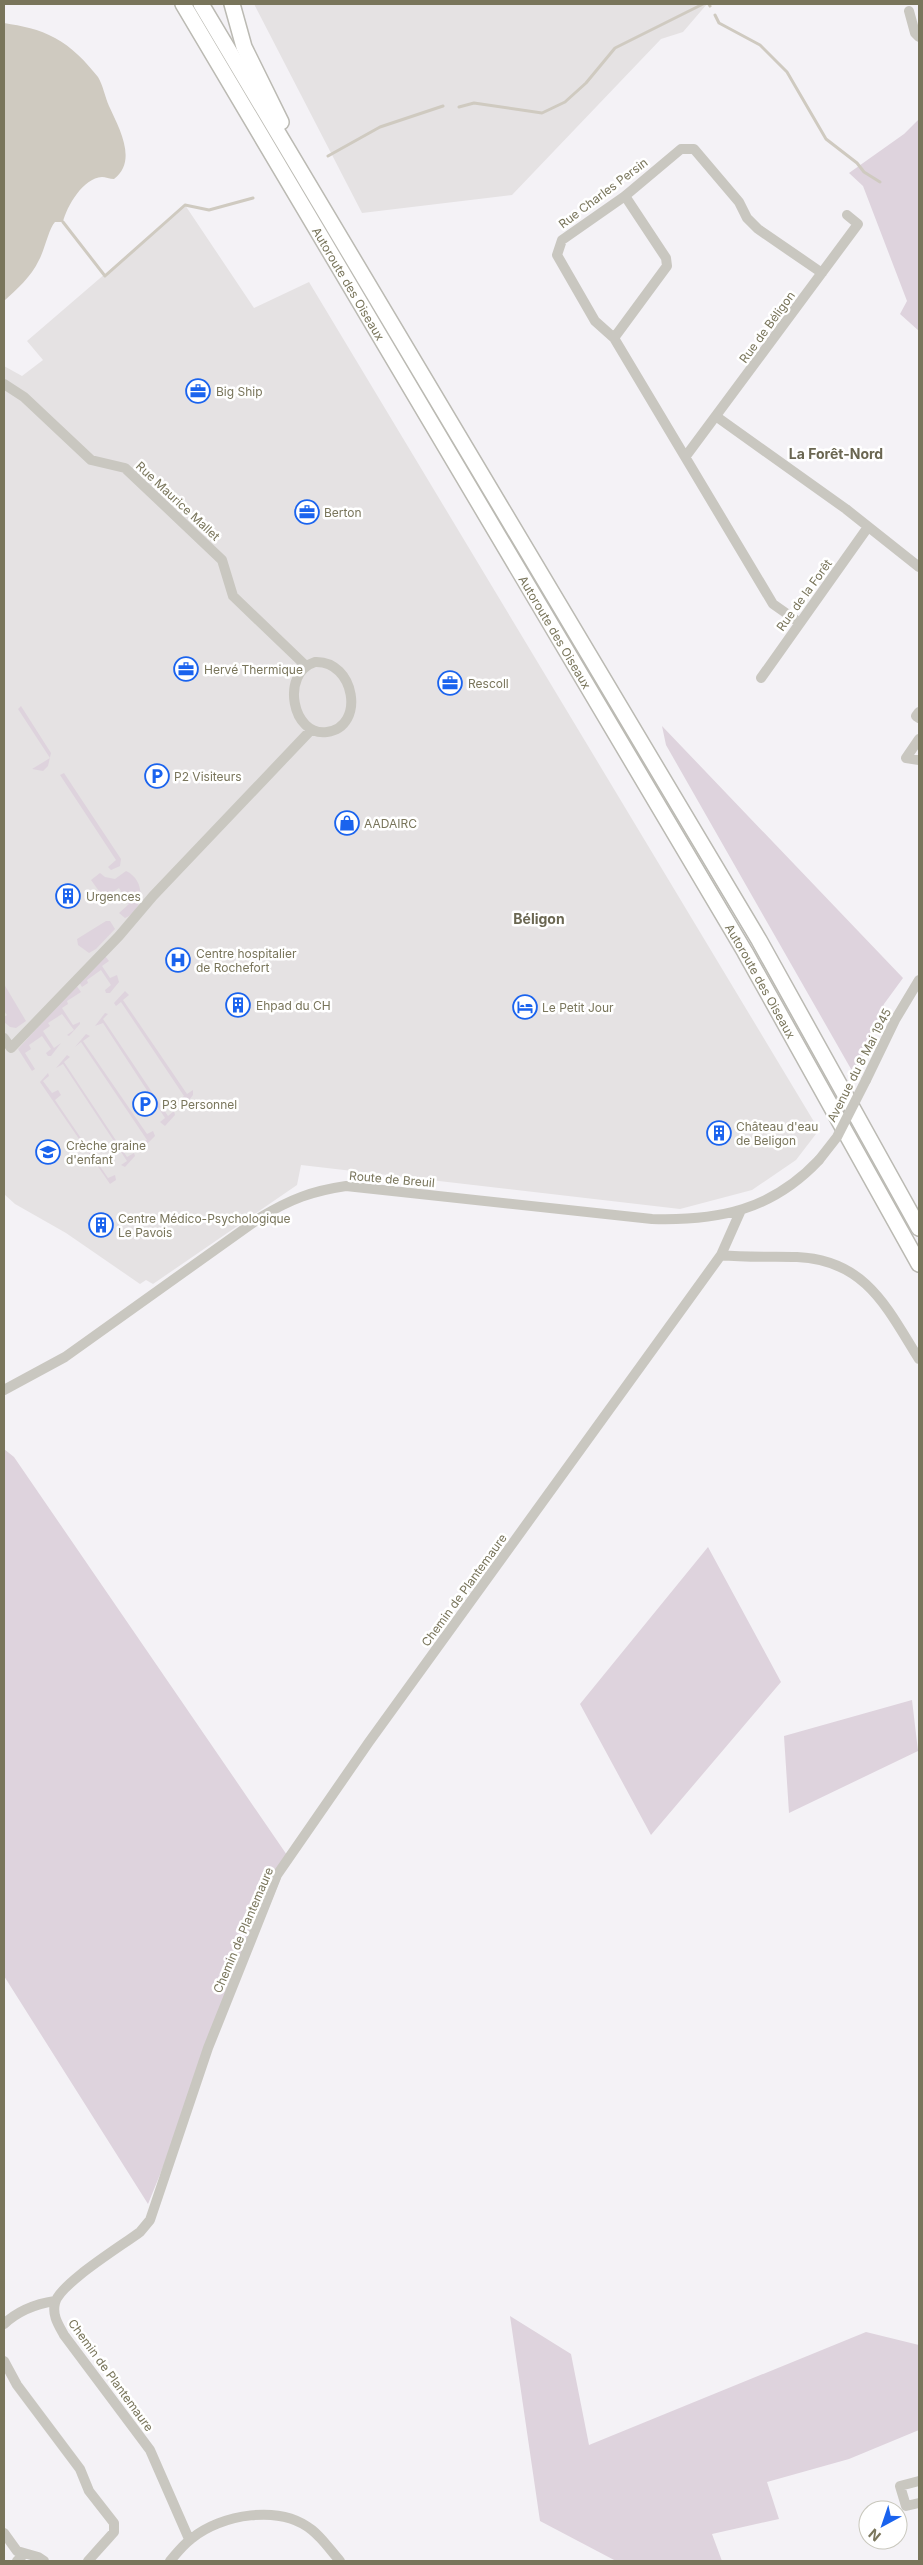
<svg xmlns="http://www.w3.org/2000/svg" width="923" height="2565" viewBox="0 0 923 2565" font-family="Inter,sans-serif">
<rect width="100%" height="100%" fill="#f4f2f6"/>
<!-- built -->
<path fill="#e5e2e3" d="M254,4H707L683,32L661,39L512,195L362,213Z
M185,205L254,308L309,282L819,1130L796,1160L752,1190L680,1209L301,1165L297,1185L153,1284L146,1280L140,1284L66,1233L15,1204L4,1194V366L22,376L43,360L27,341Z"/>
<!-- green -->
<path fill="#ded3dd" d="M919,119V331L900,314L907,301L863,186L849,173L904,134Z
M21,706L51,753L48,766L43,771L32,769L50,758L18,709Z
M662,726L903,978L884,1004L855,1076L666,745Z
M64,773L121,859L120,866L111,870L108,867L116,860L60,775Z
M126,871C146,880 145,910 125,918L119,913L129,904L119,888L104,898L91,880L100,873L105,877L115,879Z
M106,921H110L115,929L96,949L89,953L78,945L77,939Z
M105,956L109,961L102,966L110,978L117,975L119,982L110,993H106L105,990L111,985L101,970L87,980L88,983L82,987L79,982Z
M4,984L26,1021L16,1028L10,1027L4,1022V1017L7,1015L4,1011Z
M76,985L81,992L67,1001L68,1004L62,1008L73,1025L80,1022V1024L69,1036L67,1035L74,1030L62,1014L48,1023L50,1026L43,1031L54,1048L61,1043L51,1056H48L46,1053L51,1049L42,1036L29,1045L31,1049L25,1053L35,1069L32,1071L18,1049Z
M125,991L129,995L123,1000L187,1094L193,1090V1095L185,1105L178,1101L184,1096L121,1002L116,1006L114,1003Z
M105,1013L108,1014L103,1019L168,1116L174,1111L175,1115L165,1126L160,1122L165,1118L103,1023L95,1026Z
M86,1034L90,1036L83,1041L147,1134L153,1131L155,1136L146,1145L141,1144L147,1140L81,1042L75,1047Z
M67,1055L70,1057L64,1062L127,1157L134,1153L135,1156L125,1167L121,1165L127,1161L63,1064L56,1068Z
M48,1073L49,1076L43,1081L52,1093L58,1090L61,1095L55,1100L108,1178L115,1175L116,1180L110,1184L40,1082Z
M4,1449L14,1457L289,1858L148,2204L4,1976Z
M708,1547L781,1682L651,1835L580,1704Z
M912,1700L918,1751L789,1813L784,1736Z
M510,2316L571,2354L589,2445L866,2332L919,2345V2430L849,2459L767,2482L779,2519L712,2534L722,2561H616L540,2521Z"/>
<!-- water -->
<path fill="#cfcac0" d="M4,23C22,26 39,29 55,38C71,46 87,63 98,77C103,85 105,97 109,106C119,128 138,161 114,179C110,179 105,177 102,177C83,178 67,206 63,222H55C49,228 45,249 39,260C31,277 17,289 4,301Z"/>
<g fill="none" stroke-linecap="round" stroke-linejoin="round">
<!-- stream -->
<path stroke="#cfcac0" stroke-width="3" d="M709,4L710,6
M715,15L719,23L760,45L787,72L826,139L857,163L864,172L880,182
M459,107L474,103L542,113L565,102L586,83L615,48L703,4
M328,156L380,127L443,106
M63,222L105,276L185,205L209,210L253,198"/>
<!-- highway casing -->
<g stroke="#bbbab3" stroke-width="18">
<g id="highway">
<path id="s1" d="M183,4L745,952L919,1264"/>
<path d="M201,4L759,940L919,1228"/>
<path d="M232,4L244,47L281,122"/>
</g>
</g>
<!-- minor -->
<path stroke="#c9c7c0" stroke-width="10" d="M909,11L915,33L919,37
M614,338L667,266L666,258L625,196
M4,384L24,397L91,460L125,468L222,560L233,596L306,666
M717,417L846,509L919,567
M686,456L858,224L847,215
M800,623L773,604L614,338L595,321L557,255L562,240L625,196L681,149H694L739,202L747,218L758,229L822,273
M315,662C355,660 366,727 327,732C292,737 280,673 315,662Z
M761,678L868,527
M919,712L916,716L919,718
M919,739L906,758L919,760
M4,1038L11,1048L119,936L153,896L311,730
M866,1080L895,1020L919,980
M721,1255C747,1258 772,1256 797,1257C866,1260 887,1308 919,1359
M4,1390L65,1357L261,1217C291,1199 312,1191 346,1186L652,1219C719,1221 772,1210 819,1160
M4,2324C19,2310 35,2304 55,2301
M4,2361L17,2385L80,2469L89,2491L114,2523V2532L88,2561
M919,2481L900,2486L906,2506L919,2503
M4,2533L17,2551L38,2557L44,2561
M189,2539L150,2450L64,2335C58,2324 52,2315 55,2303C59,2284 123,2245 140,2232L150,2220L208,2048L277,1875L369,1742L721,1255L741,1210
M17,2561L24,2554
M170,2561C176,2554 183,2545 191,2539C221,2514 280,2504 312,2530C323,2539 331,2551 340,2561"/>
<!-- highway -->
<use href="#highway" stroke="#fff" stroke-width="15"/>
<!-- minor-bridge -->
<path stroke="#c9c7c0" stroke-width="10" d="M819,1160L837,1137L866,1080"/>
</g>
<!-- icons -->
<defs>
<g id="office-ring" transform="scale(1.25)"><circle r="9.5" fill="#fff" stroke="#1a63ee" stroke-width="1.5"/><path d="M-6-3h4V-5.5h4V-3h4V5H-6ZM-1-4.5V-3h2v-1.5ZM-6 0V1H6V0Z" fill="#1a63ee"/></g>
<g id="parking-ring" transform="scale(1.25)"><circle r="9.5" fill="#fff" stroke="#1a63ee" stroke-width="1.5"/><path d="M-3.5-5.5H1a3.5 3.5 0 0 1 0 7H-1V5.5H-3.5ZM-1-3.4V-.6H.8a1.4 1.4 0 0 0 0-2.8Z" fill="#1a63ee"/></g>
<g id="shop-ring" transform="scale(1.25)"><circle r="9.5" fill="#fff" stroke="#1a63ee" stroke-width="1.5"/><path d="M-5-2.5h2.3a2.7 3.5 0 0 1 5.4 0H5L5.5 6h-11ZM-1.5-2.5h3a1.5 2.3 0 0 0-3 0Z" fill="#1a63ee"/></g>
<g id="building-ring" transform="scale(1.25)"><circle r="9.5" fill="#fff" stroke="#1a63ee" stroke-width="1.5"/><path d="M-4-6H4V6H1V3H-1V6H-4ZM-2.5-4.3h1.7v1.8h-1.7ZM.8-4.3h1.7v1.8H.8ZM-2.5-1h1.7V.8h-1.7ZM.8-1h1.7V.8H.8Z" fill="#1a63ee"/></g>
<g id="hospital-ring" transform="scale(1.25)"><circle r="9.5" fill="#fff" stroke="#1a63ee" stroke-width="1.5"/><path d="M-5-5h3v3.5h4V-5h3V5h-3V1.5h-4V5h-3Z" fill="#1a63ee"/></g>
<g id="hotel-ring" transform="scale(1.25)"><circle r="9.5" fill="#fff" stroke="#1a63ee" stroke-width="1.5"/><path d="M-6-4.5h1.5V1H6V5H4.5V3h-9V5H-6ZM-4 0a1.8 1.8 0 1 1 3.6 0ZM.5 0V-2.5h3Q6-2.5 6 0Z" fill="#1a63ee"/></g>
<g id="school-ring" transform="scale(1.25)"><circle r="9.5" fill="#fff" stroke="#1a63ee" stroke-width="1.5"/><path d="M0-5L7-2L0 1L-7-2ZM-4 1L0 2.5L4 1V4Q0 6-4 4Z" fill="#1a63ee"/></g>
</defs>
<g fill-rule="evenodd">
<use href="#office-ring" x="198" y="391"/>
<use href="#office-ring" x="307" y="512"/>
<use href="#office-ring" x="186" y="669"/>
<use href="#office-ring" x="450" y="683"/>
<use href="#parking-ring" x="157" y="776"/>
<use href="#shop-ring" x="347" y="823"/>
<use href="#building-ring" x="68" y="896"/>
<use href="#hospital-ring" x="178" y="960"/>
<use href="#building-ring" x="238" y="1005"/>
<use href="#hotel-ring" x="525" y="1007"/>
<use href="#parking-ring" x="145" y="1104"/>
<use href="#building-ring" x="719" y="1133"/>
<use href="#school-ring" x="48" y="1152"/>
<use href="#building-ring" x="101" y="1225"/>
</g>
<g text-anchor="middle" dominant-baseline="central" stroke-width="5" stroke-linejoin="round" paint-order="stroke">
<!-- street labels -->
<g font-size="12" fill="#79755b" stroke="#fff">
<text transform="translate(603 193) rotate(-37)">Rue Charles Persin</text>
<text stroke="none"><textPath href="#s1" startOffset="325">Autoroute des Oiseaux</textPath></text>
<text transform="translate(767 327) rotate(-54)">Rue de Béligon</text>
<text transform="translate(178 501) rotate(43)">Rue Maurice Mallet</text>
<text transform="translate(804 595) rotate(-54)">Rue de la Forêt</text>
<text stroke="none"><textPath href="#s1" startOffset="730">Autoroute des Oiseaux</textPath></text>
<text stroke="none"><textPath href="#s1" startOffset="1135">Autoroute des Oiseaux</textPath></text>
<text transform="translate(859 1065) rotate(-63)">Avenue du 8 Mai 1945</text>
<text transform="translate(392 1179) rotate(5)">Route de Breuil</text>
<text transform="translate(464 1590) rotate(-54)">Chemin de Plantemaure</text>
<text transform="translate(243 1930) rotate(-67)">Chemin de Plantemaure</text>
<text transform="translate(111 2375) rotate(54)">Chemin de Plantemaure</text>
</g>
<!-- poi labels -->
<g font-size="12" fill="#79755b" stroke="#fff" text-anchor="start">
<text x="216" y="391">Big Ship</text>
<text x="324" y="512">Berton</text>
<text x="204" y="669">Hervé Thermique</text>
<text x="468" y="683">Rescoll</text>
<text x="174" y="776">P2 Visiteurs</text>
<text x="364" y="823">AADAIRC</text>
<text x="86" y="896">Urgences</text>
<text x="196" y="953">Centre hospitalier<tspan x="196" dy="14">de Rochefort</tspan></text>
<text x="256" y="1005">Ehpad du CH</text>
<text x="542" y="1007">Le Petit Jour</text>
<text x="162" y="1104">P3 Personnel</text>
<text x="736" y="1126">Château d'eau<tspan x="736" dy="14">de Beligon</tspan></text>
<text x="66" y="1145">Crèche graine<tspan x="66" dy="14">d'enfant</tspan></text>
<text x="118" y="1218">Centre Médico-Psychologique<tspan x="118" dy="14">Le Pavois</tspan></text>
</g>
<!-- neighbourhood labels -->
<g font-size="14" font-weight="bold" fill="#6a6651" stroke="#fff">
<text x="836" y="453">La Forêt-Nord</text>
<text x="539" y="918">Béligon</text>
</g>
</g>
<!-- border -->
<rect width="923" height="2565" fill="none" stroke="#79755b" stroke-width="10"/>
<!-- north arrow -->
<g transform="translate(883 2525) rotate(220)"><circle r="24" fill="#ffffff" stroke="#c9c8bd"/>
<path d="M0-4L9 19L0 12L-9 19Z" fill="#1a63ee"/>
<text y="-8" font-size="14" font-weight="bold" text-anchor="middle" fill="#79755b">N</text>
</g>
</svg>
